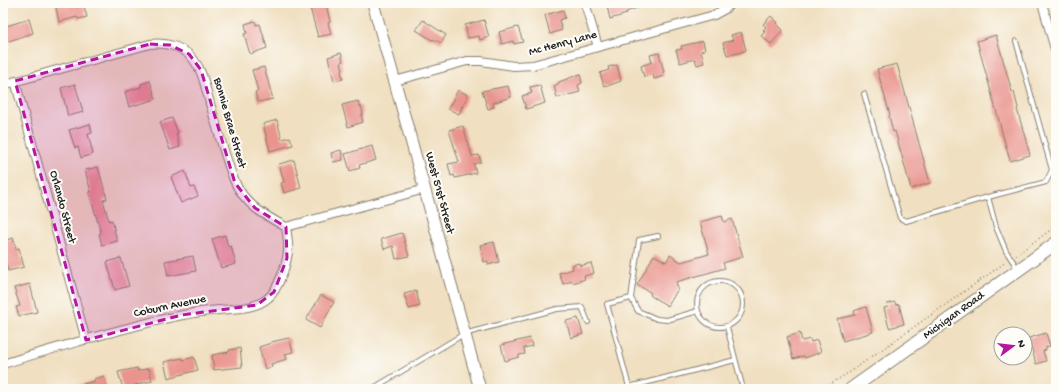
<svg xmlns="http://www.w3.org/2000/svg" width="1059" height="392" viewBox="0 0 1059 392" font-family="'Gochi Hand',sans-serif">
<rect width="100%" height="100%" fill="#fdfcf7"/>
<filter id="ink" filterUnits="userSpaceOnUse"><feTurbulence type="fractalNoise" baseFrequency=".025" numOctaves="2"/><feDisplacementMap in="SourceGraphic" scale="8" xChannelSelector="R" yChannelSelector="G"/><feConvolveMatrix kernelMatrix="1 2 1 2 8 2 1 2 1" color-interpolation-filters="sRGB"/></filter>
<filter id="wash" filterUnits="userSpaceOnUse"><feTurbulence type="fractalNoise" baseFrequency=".012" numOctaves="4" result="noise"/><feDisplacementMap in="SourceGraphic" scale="16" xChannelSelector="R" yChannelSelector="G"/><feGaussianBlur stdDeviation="0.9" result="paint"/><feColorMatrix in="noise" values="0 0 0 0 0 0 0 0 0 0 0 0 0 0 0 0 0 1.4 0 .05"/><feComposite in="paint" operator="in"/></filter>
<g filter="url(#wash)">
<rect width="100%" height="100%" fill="#f0dfc0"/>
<g id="blocks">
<!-- building -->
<path fill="#ea948e" d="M55,3H65L66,6L77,3H83L87,17L78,19L77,17L59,22Z
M620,3H648V5L634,9L626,12L627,14L610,19L607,6Z
M326,4L330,22L328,23L331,34L318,37L310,8Z
M563,10L565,18L559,20L562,30L550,34L545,15Z
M771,16L778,23L777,24L783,30L771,44L761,36L765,32L763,30L766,27L763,24Z
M29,19L33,33L6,42L3,33V27Z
M423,20L446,35L441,43L433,39L432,40L416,30Z
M484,20L489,37L480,40L479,36L468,38L465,25Z
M255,21L256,25L260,24L267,48L250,54L244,34L247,33L245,24Z
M518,27L523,42L514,44L513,41L502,44L499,32Z
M741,32L746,50L739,53L727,55L723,43L733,40L731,35Z
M996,35L1012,92H1014L1018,108L1017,109L1030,155L1010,161L977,41Z
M703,41L705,50L701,51L704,63L697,65L695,59L680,63L676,50L682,49L681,46Z
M341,53L343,61L341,62L343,70L341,71L343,79L334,81L328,57Z
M659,53L664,72H663L664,76L654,79L653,74L644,77L641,66L652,62L650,55Z
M897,64L930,183L911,189L895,131L893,132L889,116L890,115L877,69Z
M617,65L621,81L607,86V85L604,86L600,73L609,70L608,67Z
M264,67L273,99L258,102L255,92L258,91L252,70Z
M580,74L582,83L578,85L580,92L557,98L554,86L558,84L559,82Z
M150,81L156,99L129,107L125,92L141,87V84Z
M75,84L83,112L68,116L61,88Z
M540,85L545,103L526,109L522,96L532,93L530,87Z
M508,86L511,97L493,103L494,107L488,109L482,91Z
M458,90L468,95L459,114L448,109Z
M358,101L359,106H361L363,114L361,115L363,122L348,127L342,105Z
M172,118L178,133L176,134L180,147L170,150L160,122Z
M277,120L282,139L290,137L293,145L270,151L263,124Z
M90,124L92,133L88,134L93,154L81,158L78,147L75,148L69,130Z
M463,126L472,156L479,155L481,162L474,164L476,173L455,178L454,175L451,176L448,164L459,162L449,130Z
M372,146L376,160L359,165L360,168L350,171L345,154Z
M341,150L343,160L333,162L331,153Z
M294,160L301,188L284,193L281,183L284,182L279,164Z
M98,167L107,199L103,200L109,221L112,220L117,241L102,245L99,234L101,233L89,192H91L85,170Z
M185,171L191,188L194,187L198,196L181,203L171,177Z
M722,216L724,222L732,219L743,257L723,263L725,268L676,282L678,289L668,306L651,296L650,292L637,285L654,255L666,262L670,255L681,262L709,254L700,222Z
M402,233L409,256L396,259L393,246L384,249L381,239Z
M225,235L228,247L231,246L236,264L221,268L212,239Z
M13,238L16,249L19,248L24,267L8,271L6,264L3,265V241Z
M494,242L499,262L488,265V261L484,262L480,245Z
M193,256L196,271L168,276L165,261Z
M121,258L129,286L115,290L107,262Z
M579,263L580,266L591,263L594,273L584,276L585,279L573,283L572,281L563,284L559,273L573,269L572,265Z
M30,284L37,312L19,316L16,307L20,306L14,288Z
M416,291L420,306L409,309L404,294Z
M321,295L334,302L320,328L306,320Z
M895,302L896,305L899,304L904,324L889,328L884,308L888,307L887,304Z
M866,307L873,332L843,341L837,319L855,315L854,311Z
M578,318L583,334L571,338L566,321Z
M800,333L802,341L810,339L811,342L817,340L821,352L805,358L804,356L793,359L787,337Z
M1046,333L1050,346L1046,347V350L1043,351L1046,361L1036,364L1029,338Z
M289,338L293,352L285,354L287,359L271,364L272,367L265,369L259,347L271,343V342Z
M530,338L532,346L524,348L525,354L519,355V357L505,361L501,345Z
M240,348L242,367L214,370L212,355L229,352V350Z
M194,357L198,370L168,378L164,362L182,358L183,360Z
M137,368L138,371L149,368L152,381L135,385L136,389H123L118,372Z
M104,376L107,389H75L74,386L95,381L94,379Z"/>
</g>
</g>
<g filter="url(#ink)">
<use href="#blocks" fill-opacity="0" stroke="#867e6e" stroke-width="1"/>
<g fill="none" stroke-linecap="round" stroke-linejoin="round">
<!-- lane casing -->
<g stroke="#867e6e" stroke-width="6">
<path id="lane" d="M1016,41L1052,170L1046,182L988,197L996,227L1006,251L1018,269
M864,94L900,218L906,221L988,197
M697 304a23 23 0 1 1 46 0a23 23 0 1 1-46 0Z
M631,298L639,240L658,236
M698,311L667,320L657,319L638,311L631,298L607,304L629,387L735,360
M727,327L743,389
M372,389L464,334L557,309L582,307L588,322"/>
</g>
<!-- street casing -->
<g stroke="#867e6e" stroke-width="10">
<path id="street" d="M585,3L598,47
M1042,3L1056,53
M15,81L86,340
M395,81L467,61H481L514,66L533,65L714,15L725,9L732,3
M3,85L150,44C167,42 184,47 194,60C203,72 205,86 209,100C217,127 224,154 234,180C244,204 264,215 286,227L425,189
M3,364C37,353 71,344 105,334C140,325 174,315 209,311C228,308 253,311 268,298C278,290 287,264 288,251C289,243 287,235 286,227"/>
</g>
<!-- secondary casing -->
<g stroke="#867e6e" stroke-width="13">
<path id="secondary" d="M373,3L480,389"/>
</g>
<!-- primary casing -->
<g stroke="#867e6e" stroke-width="14">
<path id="primary" d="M851,389L1056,243"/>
</g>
<!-- path -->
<path stroke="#867e6e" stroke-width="1.5" stroke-dasharray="1 3" stroke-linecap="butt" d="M1016,255L1056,226
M822,389L850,372L1006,262"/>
<!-- lane -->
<use href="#lane" stroke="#fff" stroke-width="4"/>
<!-- street -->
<use href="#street" stroke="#fff" stroke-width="8"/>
<!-- secondary -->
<use href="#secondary" stroke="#fff" stroke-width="11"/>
<!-- primary -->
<use href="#primary" stroke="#fff" stroke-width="12"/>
</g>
</g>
<!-- marked area -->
<path fill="#b5179e" fill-opacity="0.2" stroke="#b5179e" stroke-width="3" stroke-dasharray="8 5" stroke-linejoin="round" d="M150,44L170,45L189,54L201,70L235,183L255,208L286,227L287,258L274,292L257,305L182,315L86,340L15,81Z"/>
<g text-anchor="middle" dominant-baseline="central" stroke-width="4" stroke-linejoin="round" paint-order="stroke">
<!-- street labels -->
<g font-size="12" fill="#1c1c1c" stroke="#fdfcf7">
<text transform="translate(563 44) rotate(-15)">Mc Henry Lane</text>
<text transform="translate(229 123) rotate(74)">Bonnie Brae Street</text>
<text transform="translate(439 193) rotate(75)">West 51st Street</text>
<text transform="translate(62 207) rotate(75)">Orlando Street</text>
<text transform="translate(170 307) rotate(-12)">Coburn Avenue</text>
<text transform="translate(954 316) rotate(-36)">Michigan Road</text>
</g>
</g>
<!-- margin -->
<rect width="1059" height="392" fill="none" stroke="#fdfcf7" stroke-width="16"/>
<!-- north arrow -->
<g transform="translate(1013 346) rotate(75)"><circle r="19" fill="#fdfcf7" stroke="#a3a29f"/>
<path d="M0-3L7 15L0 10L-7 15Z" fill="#b5179e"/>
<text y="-6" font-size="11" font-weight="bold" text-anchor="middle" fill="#1c1c1c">N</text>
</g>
</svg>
